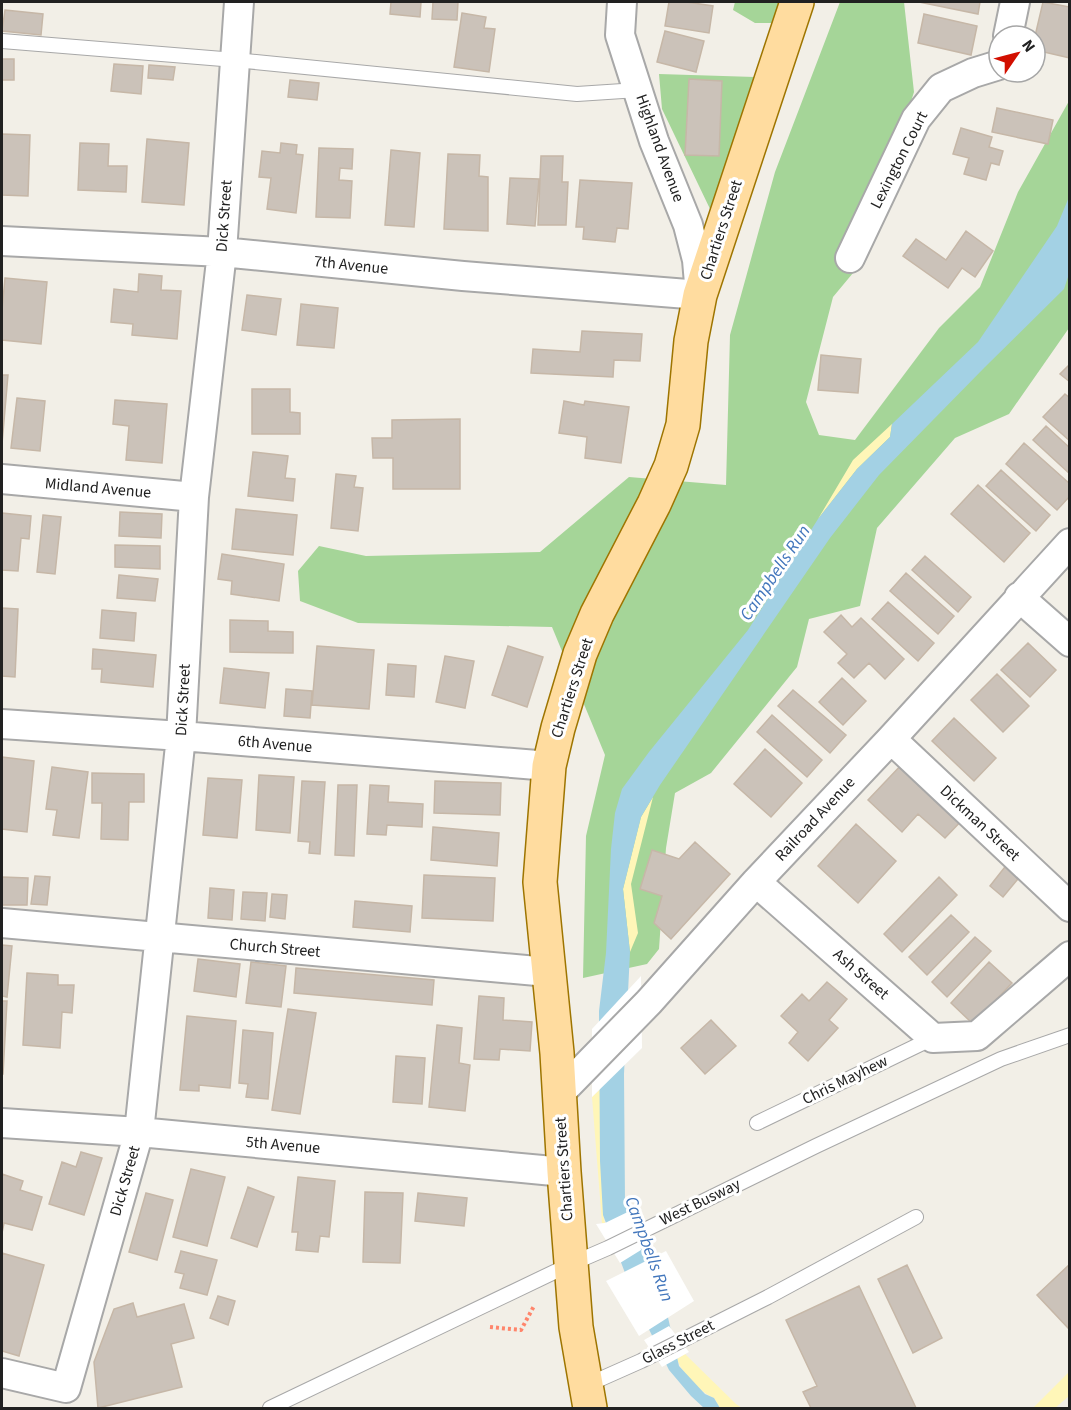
<svg xmlns="http://www.w3.org/2000/svg" width="1071" height="1410" viewBox="0 0 1071 1410" font-family="'Source Sans 3',sans-serif">
<rect width="100%" height="100%" fill="#f2efe7"/>
<!-- forest -->
<path fill="#a5d598" d="M735,2H783L778,23H755L733,10Z
M840,2H904L914,92L858,267L833,297L806,402L819,435L855,440L939,328L980,287L1018,192L1069,101V328L1009,414L955,438L877,528L860,606L809,619L797,667L711,773L675,793L666,848L659,949L647,964L583,978L586,836L605,755L552,627L358,623L300,601L298,571L319,546L366,556L540,552L629,477L726,485L730,335L775,172Z
M659,74L755,77L711,211L662,109Z"/>
<!-- sand -->
<path fill="#fff6b8" d="M892,424L890,437L857,469L818,519L853,460Z
M653,797L631,884L638,933L630,952L623,889L641,817Z
M600,1089L603,1215L605,1223H602L592,1097Z
M685,1354L736,1404L742,1408H720L714,1398C700,1392 682,1374 677,1359Z
M1069,1372V1396L1055,1408H1033Z"/>
<!-- water -->
<path fill="#a3d1e4" d="M1069,197V274L1064,289L985,367L879,475L830,538L660,785L641,817L623,889L630,952L624,1074L625,1203L653,1258L662,1291L679,1366L705,1394L714,1398L720,1408H704L691,1396L669,1370L638,1307L603,1215L600,1161L599,1011L606,953L611,849L615,813L622,789L649,752L748,630L818,519L857,469L890,437L892,424L978,342L1057,226Z"/>
<!-- pier -->
<path fill="#fff" d="M641,976L642,1048L592,1097V1029Z
M636,1208L641,1250L620,1263L596,1224L605,1223Z
M666,1251L694,1301L639,1336L606,1281Z
M669,1326L689,1352L662,1367L644,1340Z"/>
<!-- building -->
<path fill="#cbc2b9" stroke="#c6b7a7" stroke-width="1.5" d="M391,2H421L420,17L390,14Z
M433,2H458L457,20L432,19Z
M669,2H687L713,6L709,33L665,26Z
M919,2H980L978,14Z
M1043,2L1070,7V58L1035,50V36Z
M5,10L43,14L41,35L2,31Z
M462,13L486,17L484,28L495,29L489,72L454,67Z
M924,14L977,26L971,55L918,43Z
M665,31L704,41L696,72L657,62Z
M2,59H14V80H2Z
M114,64L143,66L141,94L111,91Z
M149,65L175,67L173,80L148,78Z
M689,79L722,81L719,156L685,155Z
M290,80L319,83L317,100L288,97Z
M997,108L1053,120L1048,144L992,132Z
M961,128L992,137L989,147L1003,151L999,165L991,163L986,180L964,174L969,158L953,154Z
M2,134L30,135L28,196L2,195Z
M147,139L189,143L184,205L142,202Z
M80,143L109,144L108,166H127L126,192L78,190Z
M281,143L297,145L296,154L303,155L296,213L267,209L271,178L259,177L262,151L280,153Z
M319,148L353,149L352,169L340,168L339,180L352,181L350,218L316,217Z
M391,150L420,153L414,227L385,225Z
M448,154L480,155L479,176L488,177V231L444,229Z
M541,156H563L562,182H568L566,225H538Z
M510,178L539,179L535,226L507,224Z
M580,180L632,183L628,229L617,228L615,242L583,239L584,227H576Z
M966,231L993,251L975,277L962,268L948,288L903,256L916,239L946,260Z
M139,274L162,276L161,290L181,291L177,339L132,335L133,324L111,322L114,289L138,292Z
M5,278L47,282L41,344L2,340V310Z
M247,295L281,299L276,335L242,330Z
M301,304L338,308L334,348L297,345Z
M582,331L642,334L640,361L614,360L613,377L531,373L533,349L580,352Z
M821,355L861,359L858,393L818,390Z
M1070,364V382L1060,374Z
M2,375H8L2,444Z
M252,389H290V412L300,413V434H252Z
M1065,394L1070,398V441L1043,417Z
M17,398L45,401L40,451L11,448Z
M115,400L167,404L162,463L126,460L129,426L113,424Z
M564,401L584,405L585,401L629,407L621,463L585,458L587,437L559,433Z
M460,419V489H393V458H373L372,438H392V420Z
M1046,426L1070,448V474L1033,440Z
M1024,443L1070,484V496L1057,510L1006,464Z
M253,452L288,456L285,478L295,479L293,501L248,496Z
M1001,470L1050,515L1036,531L986,486Z
M336,474L356,476L354,487L363,488L358,531L331,528Z
M978,485L1030,533L1004,562L951,514Z
M236,509L297,515L293,555L232,549Z
M120,512L162,514L161,538L119,536Z
M2,513L31,516L29,539L21,538L18,571L2,570Z
M43,515L61,517L55,574L37,572Z
M115,545L160,546V569L115,567Z
M222,554L284,564L279,601L231,594L232,581L218,579Z
M925,556L971,597L958,612L912,570Z
M906,573L954,616L938,634L890,591Z
M119,575L158,579L155,601L117,598Z
M888,602L934,643L918,661L872,619Z
M2,608L18,609L15,677L2,676Z
M102,610L136,613L134,641L100,638Z
M841,615L852,627L861,618L904,659L885,679L869,663L854,678L838,663L847,654L824,632Z
M230,620L268,621V631L293,632V653L230,652Z
M1028,643L1056,670L1030,697L1001,670Z
M317,646L374,650L369,709L312,705Z
M508,646L543,657L527,707L492,695Z
M93,649L156,655L153,687L101,682L102,669H92Z
M445,656L474,661L465,708L436,702Z
M388,664L416,666L414,697L386,695Z
M224,668L269,673L265,708L220,703Z
M997,674L1029,706L1003,732L971,700Z
M842,678L866,701L843,725L819,702Z
M286,689L312,691L310,718L284,716Z
M793,690L846,735L830,753L778,706Z
M772,715L822,760L807,777L757,732Z
M954,718L996,758L974,781L932,741Z
M765,749L802,783L771,817L734,784Z
M2,757L34,761L27,832L2,829Z
M905,761L965,817L945,838L918,814L902,832L868,800Z
M52,767L88,772L79,838L53,835L57,810L46,809Z
M92,773L144,774V802H129L128,840L101,839L102,803H92Z
M259,775L294,777L290,833L256,830Z
M208,778L242,780L237,838L203,835Z
M302,781L325,782L320,854L309,853L310,842L298,841Z
M435,781L501,783L500,815L434,813Z
M338,785H357L354,856L335,855Z
M370,785L389,786L388,802L423,804L422,827L387,825L386,835L367,834Z
M856,824L896,861L858,903L818,866Z
M433,827L499,833L497,866L431,860Z
M695,842L730,874L671,939L654,923L662,896L640,889L652,850L679,859Z
M1008,863L1022,874L1003,897L990,886Z
M424,875L495,878L493,921L422,918Z
M35,876L50,877L47,905L31,904Z
M2,877L28,878L27,905H2Z
M939,877L957,895L902,952L884,934Z
M210,888L234,890L232,920L208,918Z
M243,892L267,893L265,921L241,919Z
M272,894L287,895L285,919L270,917Z
M355,901L412,906L410,932L353,927Z
M951,915L969,932L927,975L909,957Z
M975,937L991,951L947,997L932,982Z
M2,945L12,946L7,997L2,996Z
M198,959L240,964L236,997L194,991Z
M251,962L286,966L281,1007L246,1003Z
M989,962L1012,983L973,1024L951,1003Z
M296,968L434,980L432,1005L294,993Z
M27,973L58,975V985H74L72,1013L62,1012L60,1048L23,1045Z
M827,982L847,999L829,1020L838,1028L808,1061L789,1043L798,1032L781,1016L802,994L809,1001Z
M479,996L504,998L503,1020L532,1022L530,1051L500,1049L499,1060L474,1059Z
M2,1001H7L3,1074H2Z
M288,1009L316,1013L300,1114L272,1110Z
M187,1016L236,1021L230,1088L199,1085V1091L180,1090Z
M711,1020L736,1046L705,1074L681,1048Z
M437,1025L462,1028L459,1063L470,1065L465,1111L429,1107Z
M243,1030L273,1033L268,1099L246,1097L248,1084L239,1083Z
M396,1056L425,1058L422,1104L393,1102Z
M81,1152L102,1158L84,1215L49,1204L62,1162L76,1167Z
M191,1169L225,1177L207,1246L173,1237Z
M2,1174L23,1181L20,1190L42,1197L32,1230L4,1223L2,1233Z
M298,1177L335,1181L329,1237L320,1236L318,1252L296,1250L298,1232H292Z
M248,1187L274,1197L257,1247L231,1238Z
M365,1192L403,1193L400,1263L363,1262Z
M146,1193L173,1200L157,1260L129,1252Z
M418,1193L467,1198L464,1226L415,1221Z
M181,1251L217,1260L207,1295L180,1288L184,1274L175,1272Z
M2,1253L44,1265L19,1356L2,1351Z
M1070,1264V1330L1037,1295Z
M907,1265L942,1338L913,1353L878,1279Z
M859,1286L916,1408H811L803,1392L817,1386L786,1320Z
M218,1296L235,1301L228,1325L210,1318Z
M133,1303L137,1317L184,1304L194,1338L171,1344L182,1387L98,1408L94,1362L114,1309Z"/>
<g fill="none" stroke-linecap="round" stroke-linejoin="round">
<!-- lane casing -->
<g stroke="#a8a8a8" stroke-width="16">
<path id="lane" d="M2,41L235,60L577,94L638,90
M757,1123L933,1038
M587,1385L641,1361L768,1297L916,1217
M270,1408L571,1264L608,1248L816,1146L1001,1059L1070,1035"/>
</g>
<!-- street casing -->
<g stroke="#a8a8a8" stroke-width="32">
<path id="street" d="M1008,36L1015,2
M2,241L222,252L463,276L700,295L697,260L688,225L654,141L620,35L622,2
M850,258L916,119L941,88L973,73L999,65
M2,479L194,497
M1019,597L1070,642
M2,724L181,736L549,766
M891,739L1070,907
M756,882L933,1038L977,1036L1070,956
M2,923L548,972
M559,1094L649,1002L756,882L891,739L1070,543
M2,1123L139,1132L564,1172
M2,1373L66,1388L139,1132L181,736L194,497L222,252L239,2"/>
</g>
<!-- primary casing -->
<g stroke="#9e7500" stroke-width="36">
<path id="primary" d="M590,1408L576,1327L564,1172L557,1053L540,882L549,766L558,728L580,654L597,614L654,504L671,466L683,425L691,341L700,295L797,2"/>
</g>
<!-- path -->
<path stroke="#ff856b" stroke-width="4" stroke-dasharray="3 3" stroke-linecap="butt" d="M490,1327L521,1330L534,1306"/>
<!-- lane -->
<use href="#lane" stroke="#fff" stroke-width="14"/>
<!-- street -->
<use href="#street" stroke="#fff" stroke-width="28"/>
<!-- primary -->
<use href="#primary" stroke="#ffdc9f" stroke-width="33"/>
</g>
<g text-anchor="middle" dominant-baseline="central" stroke-width="6" stroke-linejoin="round" paint-order="stroke">
<!-- street labels -->
<g font-size="16" fill="#212121" stroke="#fff">
<text transform="translate(660 148) rotate(70)">Highland Avenue</text>
<text transform="translate(899 160) rotate(-63)">Lexington Court</text>
<text transform="translate(224 216) rotate(-86)">Dick Street</text>
<text transform="translate(721 230) rotate(-72)">Chartiers Street</text>
<text transform="translate(351 265) rotate(6)">7th Avenue</text>
<text transform="translate(98 488) rotate(5)">Midland Avenue</text>
<text transform="translate(572 688) rotate(-72)">Chartiers Street</text>
<text transform="translate(183 700) rotate(-87)">Dick Street</text>
<text transform="translate(275 744) rotate(5)">6th Avenue</text>
<text transform="translate(815 819) rotate(-47)">Railroad Avenue</text>
<text transform="translate(980 823) rotate(43)">Dickman Street</text>
<text transform="translate(275 948) rotate(5)">Church Street</text>
<text transform="translate(861 974) rotate(41)">Ash Street</text>
<text transform="translate(845 1080) rotate(-26)">Chris Mayhew</text>
<text transform="translate(283 1145) rotate(5)">5th Avenue</text>
<text transform="translate(564 1169) rotate(-94)">Chartiers Street</text>
<text transform="translate(125 1181) rotate(-74)">Dick Street</text>
<text transform="translate(700 1202) rotate(-26)">West Busway</text>
<text transform="translate(678 1342) rotate(-27)">Glass Street</text>
</g>
<!-- water labels -->
<g font-size="18" font-style="italic" fill="#4276bc" stroke="#fff">
<text transform="translate(775 573) rotate(-56)">Campbells Run</text>
<text transform="translate(649 1249) rotate(70)">Campbells Run</text>
</g>
</g>
<!-- border -->
<rect width="1071" height="1410" fill="none" stroke="#212121" stroke-width="6"/>
<!-- north arrow -->
<g transform="translate(1017 54) rotate(55)"><circle r="28" fill="#ffffff" stroke="#a6a6a6" stroke-width="1.5"/>
<path d="M0-4.5L10 22L0 15L-10 22Z" fill="#d20f00"/>
<text y="-9" font-size="16" font-weight="bold" text-anchor="middle" fill="#212121">N</text>
</g>
</svg>
